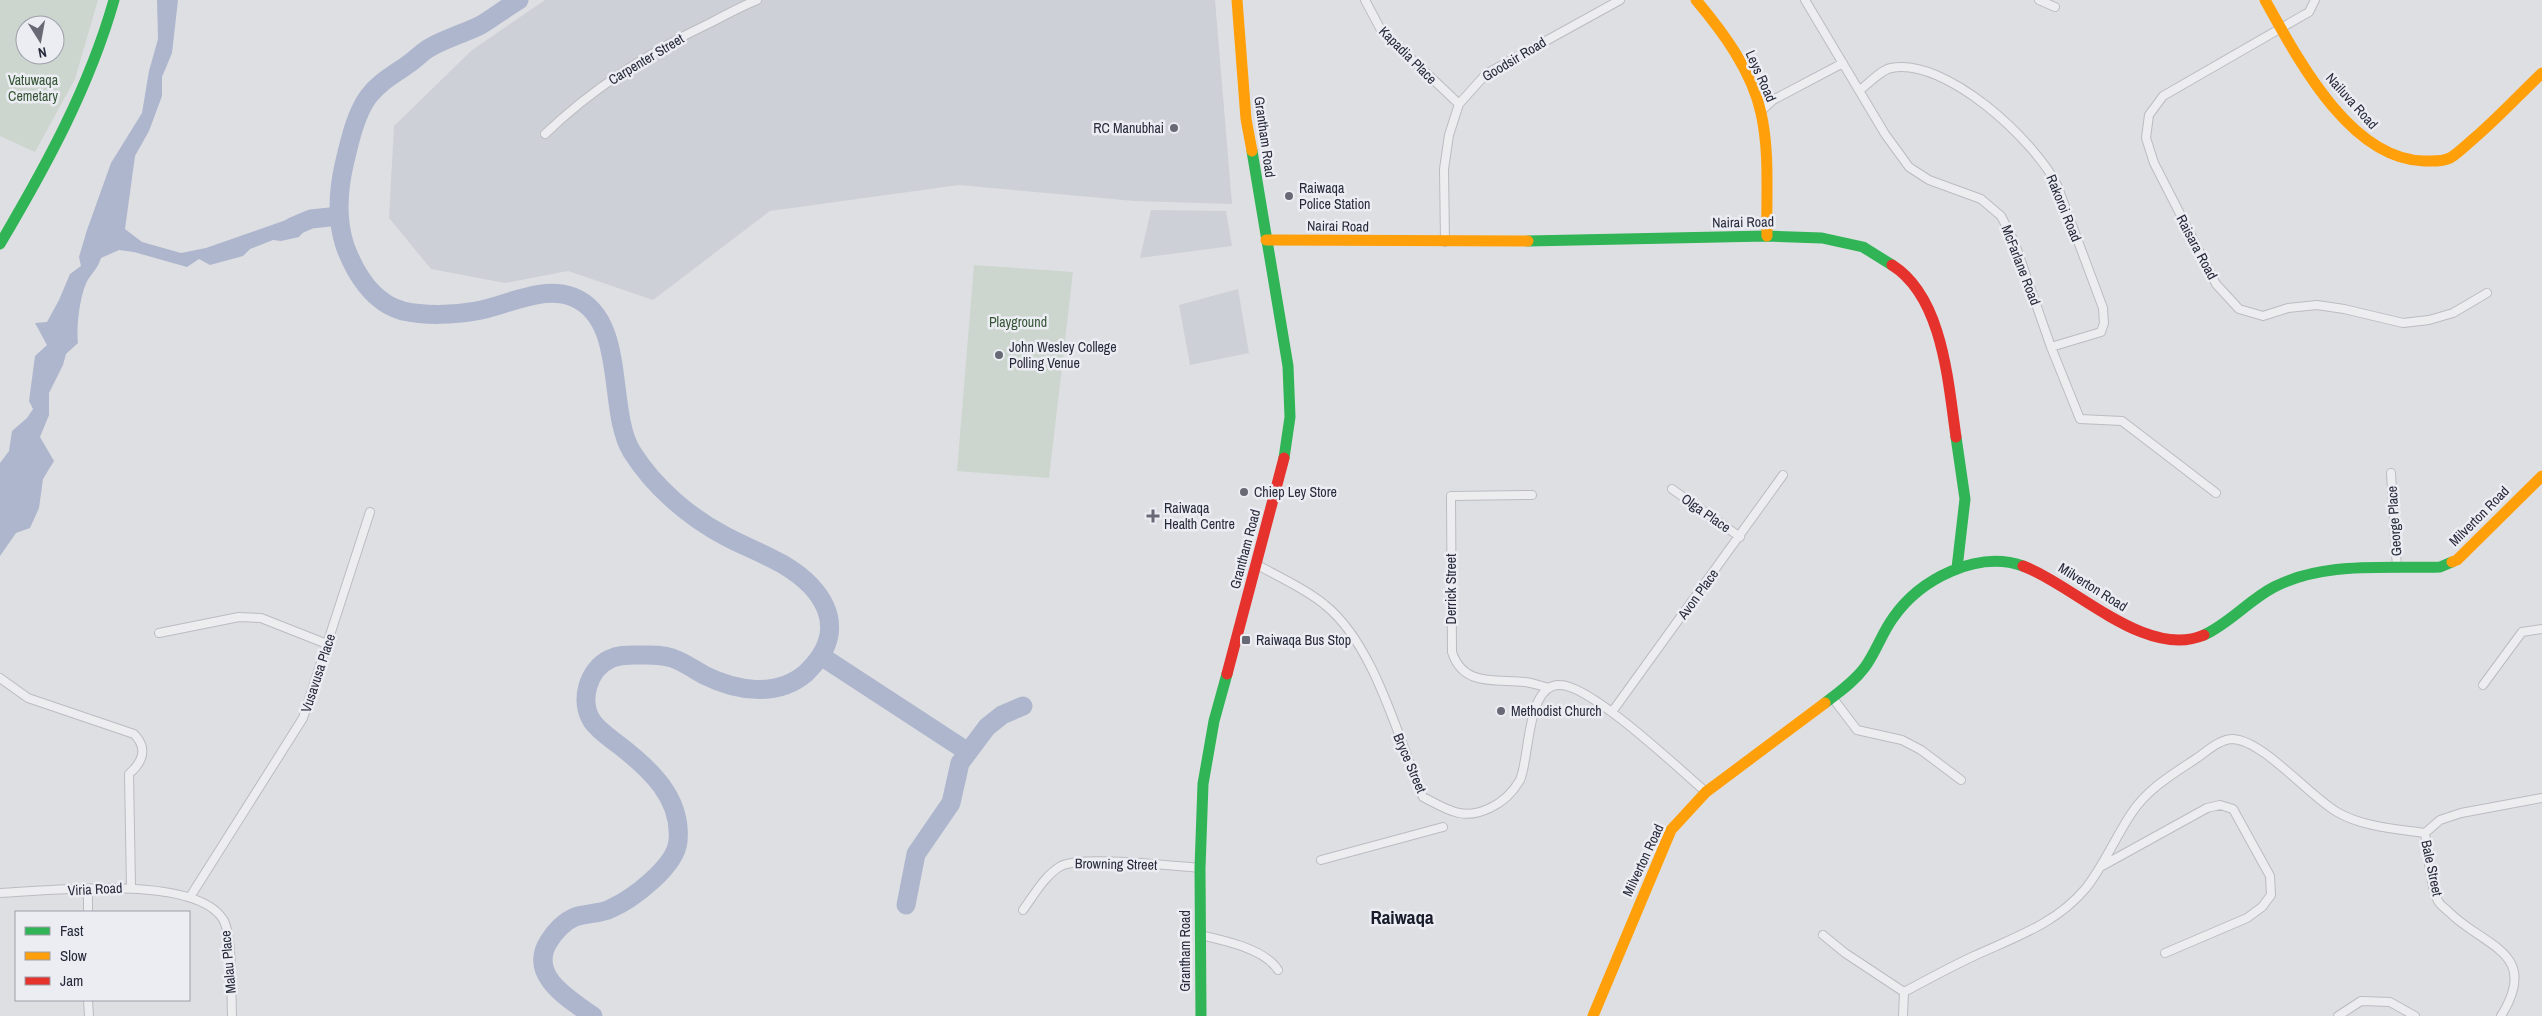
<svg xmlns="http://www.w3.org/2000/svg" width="2542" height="1016" viewBox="0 0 2542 1016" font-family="'Archivo Narrow',sans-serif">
<rect width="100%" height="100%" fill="#dedfe3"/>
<!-- built -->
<path fill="#ced0d7" d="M545,0H1215L1232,204L1134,201L959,185L770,211L653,300L568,271L505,283L431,269L389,218L394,126L472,50Z
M1151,210L1226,211L1232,246L1140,258Z
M1238,289L1249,353L1190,365L1179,305Z"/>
<!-- green -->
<path fill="#ccd6ce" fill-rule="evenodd" d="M0,0H98L75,79L35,152L0,136ZM25,25H55V55H25Z
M974,265L1073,272L1049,478L957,471Z"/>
<!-- water -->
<path fill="#aeb6cd" d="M157,0H178L172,53L162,77V96L149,131L135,156L125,229L142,242L181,253L206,248L286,220L314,213L319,224L307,228L299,237L281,241L273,240L250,249L243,256L210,265L199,259L187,267L134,252L119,250L101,258C98,267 94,271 89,278C80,291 76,328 78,343L66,354L63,365L49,393V415L40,437L54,461L43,479L39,508L30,528L16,533L0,556V463L9,451L12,431L27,418L33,409L29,401L35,356L47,345L35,323L47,322L59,300L70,274L81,266L79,257L87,230L111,163L142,113L149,71L158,39Z"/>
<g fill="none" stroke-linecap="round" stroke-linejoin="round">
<!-- river -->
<path stroke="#aeb6cd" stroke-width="19" d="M519,0C506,8 494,17 481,25C465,33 447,38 431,47C423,51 417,58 410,63C395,74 379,82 368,97C355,115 349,144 344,165C338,192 336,219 345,246C355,273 373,303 403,311C425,316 454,315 476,311C506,306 541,285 573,297C628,319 606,410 632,452C654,487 689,517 725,536C755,552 787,561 811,586C824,600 832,616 829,635C826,651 817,662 806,673C777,698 736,691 704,675C693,669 684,662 672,658C661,654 649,655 636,655C627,655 618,655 610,659C588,669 579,701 592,721C599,731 610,738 619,745C650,769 682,798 678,841C676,866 633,899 610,909C600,914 586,913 575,917C565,921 555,931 549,941C527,975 569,999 593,1016
M292,227L311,219L339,216
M821,656L968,752
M906,905L916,854L951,803L960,763L987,727L1002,715L1023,706"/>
<!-- street casing -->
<g stroke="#bbbcc0" stroke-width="10">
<path id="street" d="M1365,0L1381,30L1459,104
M1805,0L1885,134L1909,167L1929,180L1981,199L2001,216L2014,241L2051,347L2080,419L2122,421L2216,493
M2039,0L2055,7
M2315,0L2309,12L2163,96L2149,115L2146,138L2154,163L2216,284L2239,309L2263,316L2288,308L2317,305L2344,309L2403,323L2429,320L2453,313L2487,293
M1860,90C1869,83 1881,70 1891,68C1946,57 2034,140 2057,185L2103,308L2104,323L2101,332L2051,347
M1761,111L1773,100L1843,63
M545,134C594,87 651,51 712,22C727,14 742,6 757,0
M1445,242L1444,169L1449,135L1459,104L1486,74L1620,0
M2391,473L2397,568
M1672,489L1740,537
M1532,495L1451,496L1452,652C1463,687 1496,679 1525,682C1533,683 1541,686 1549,688
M1256,564C1278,577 1305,588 1325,605C1375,645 1398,739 1423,797C1448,810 1463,821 1490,808C1503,802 1513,792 1520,780C1530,758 1526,684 1560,685C1591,685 1679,769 1706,792
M159,633L239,617L261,618L327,644
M0,678L28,698L134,734C148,748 143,762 129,774L131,887
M2483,685L2522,632L2542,629
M1832,697L1857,730L1902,740L1921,750L1961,780
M1612,712L1783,475
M2425,833C2428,850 2430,886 2438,901C2440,905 2446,909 2449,912C2484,947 2541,952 2501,1016
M1321,860L1443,827
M2102,866L2207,808L2220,805L2233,809L2270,876L2271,895L2262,907L2247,918L2165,953
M88,890V912
M0,893C47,891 198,873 224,921C233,940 231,993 232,1016
M190,897L303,718L370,512
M1023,910C1034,895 1045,875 1061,866C1083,855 1172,866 1200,868
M1200,935C1223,940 1265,949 1278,970
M1823,935L1845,953L1904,992
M1904,992C1927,980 1950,967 1974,956C2015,937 2056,924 2086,888C2104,865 2115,838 2131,814C2147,789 2173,774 2197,758C2207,751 2220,739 2233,739C2264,741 2309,796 2337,812C2363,827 2396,829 2425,833L2440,820L2461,813L2542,798
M88,1000L89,1016
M1903,1016L1904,992
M2338,1016L2361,1001L2390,1002L2415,1016"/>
</g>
<!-- street -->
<use href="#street" stroke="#ededf0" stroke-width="8"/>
<!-- fast -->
<path stroke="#30b455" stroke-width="11" d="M1252,151L1288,366L1290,417L1284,458
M1528,241L1767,236L1822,238L1863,247L1892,265
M0,244C46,166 89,88 114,0
M1956,437L1965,499L1957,568
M2204,635C2230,623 2249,600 2274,587C2325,561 2385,569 2440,567L2452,562
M1825,703C1839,692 1854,682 1865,667C1876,652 1882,633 1893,618C1920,579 1977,550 2023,566
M1201,1016L1200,868L1203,784L1214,721L1227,674"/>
<!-- slow -->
<path stroke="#ff9f0a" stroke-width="11" d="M1237,0L1246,119L1252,151
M1696,0C1723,32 1752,71 1761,113C1770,153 1766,195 1767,236
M2265,0C2297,57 2349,159 2424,161C2432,161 2442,162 2450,158C2457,154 2464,147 2471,141C2496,120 2518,96 2542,73
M1266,240L1528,241
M2452,562L2457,560L2542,476
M1593,1016L1671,830L1706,792L1825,703"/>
<!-- jam -->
<path stroke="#e5322d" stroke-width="11" d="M1892,265C1943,297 1948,382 1956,437
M2023,566C2076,586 2146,660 2204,635
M1227,674L1284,458"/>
</g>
<!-- markers -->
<g fill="#676975" stroke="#ebedf3" stroke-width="2">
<circle cx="1174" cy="128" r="5"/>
<circle cx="1289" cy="196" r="5"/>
<circle cx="999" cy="355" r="5"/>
<circle cx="1244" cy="492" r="5"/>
<path d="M1150.5 508.5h5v5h5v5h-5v5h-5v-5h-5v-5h5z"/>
<rect x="1241" y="635" width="10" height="10" rx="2.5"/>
<circle cx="1501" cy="711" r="5"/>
</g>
<g text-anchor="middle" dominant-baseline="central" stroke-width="5" stroke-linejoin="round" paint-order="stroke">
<!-- street labels -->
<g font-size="14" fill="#272a3a" stroke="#ebedf3">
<text transform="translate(1408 55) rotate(45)">Kapadia Place</text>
<text transform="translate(646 59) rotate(-31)">Carpenter Street</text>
<text transform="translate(1514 59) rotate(-31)">Goodsir Road</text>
<text transform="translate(1761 76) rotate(66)">Leys Road</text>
<text transform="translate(2352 101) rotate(48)">Nailuva Road</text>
<text transform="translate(1265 137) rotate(82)">Grantham Road</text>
<text transform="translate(2064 208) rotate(68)">Rakoroi Road</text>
<text transform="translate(1743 222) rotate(-1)">Nairai Road</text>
<text transform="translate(1338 226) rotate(1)">Nairai Road</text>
<text transform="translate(2197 247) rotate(62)">Raisara Road</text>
<text transform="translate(2021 265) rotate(69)">McFarlane Road</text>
<text transform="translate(1706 513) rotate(35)">Olga Place</text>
<text transform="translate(2479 516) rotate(-45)">Milverton Road</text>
<text transform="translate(2394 521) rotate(-94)">George Place</text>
<text transform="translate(1245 549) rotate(-75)">Grantham Road</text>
<text transform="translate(2093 587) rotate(32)">Milverton Road</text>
<text transform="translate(1451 589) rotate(-90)">Derrick Street</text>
<text transform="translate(1698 594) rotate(-54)">Avon Place</text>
<text transform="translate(318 673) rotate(-72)">Vusavusa Place</text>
<text transform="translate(1410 763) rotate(67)">Bryce Street</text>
<text transform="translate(1643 860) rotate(-65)">Milverton Road</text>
<text transform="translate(1116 864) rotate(1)">Browning Street</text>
<text transform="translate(2432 868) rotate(78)">Bale Street</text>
<text transform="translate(95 889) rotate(-3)">Viria Road</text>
<text transform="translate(1185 951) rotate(-90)">Grantham Road</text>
<text transform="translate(228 962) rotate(-95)">Malau Place</text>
</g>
<!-- park labels -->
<g font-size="14" fill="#355535" stroke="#ebedf3">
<text x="33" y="80">Vatuwaqa<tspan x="33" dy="16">Cemetary</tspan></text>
<text x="1018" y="322">Playground</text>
</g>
<!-- poi labels -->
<g font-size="14" fill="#272a3a" stroke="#ebedf3" text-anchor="start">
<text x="1164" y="128" text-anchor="end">RC Manubhai</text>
<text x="1299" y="188">Raiwaqa<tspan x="1299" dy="16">Police Station</tspan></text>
<text x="1009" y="347">John Wesley College<tspan x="1009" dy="16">Polling Venue</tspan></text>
<text x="1254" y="492">Chiep Ley Store</text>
<text x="1164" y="508">Raiwaqa<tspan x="1164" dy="16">Health Centre</tspan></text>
<text x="1256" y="640">Raiwaqa Bus Stop</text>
<text x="1511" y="711">Methodist Church</text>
</g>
<!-- district labels -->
<g font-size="19" font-weight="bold" fill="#191c2b" stroke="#ebedf3">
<text x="1402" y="917">Raiwaqa</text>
</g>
</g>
<!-- legend -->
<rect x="15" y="911" width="175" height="90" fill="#ebedf3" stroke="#9d9fa9"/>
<rect x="25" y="927" width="25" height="8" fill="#30b455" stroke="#9d9fa9"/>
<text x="60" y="936" font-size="15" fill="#272a3a">Fast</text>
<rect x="25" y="952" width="25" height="8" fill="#ff9f0a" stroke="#9d9fa9"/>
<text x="60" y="961" font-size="15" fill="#272a3a">Slow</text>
<rect x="25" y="977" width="25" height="8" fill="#e5322d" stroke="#9d9fa9"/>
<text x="60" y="986" font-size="15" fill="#272a3a">Jam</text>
<!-- north arrow -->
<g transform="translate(40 40) rotate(169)"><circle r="24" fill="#ebedf3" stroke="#9d9fa9"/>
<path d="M0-4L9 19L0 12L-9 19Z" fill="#676975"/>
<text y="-8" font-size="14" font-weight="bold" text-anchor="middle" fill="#272a3a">N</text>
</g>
</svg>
